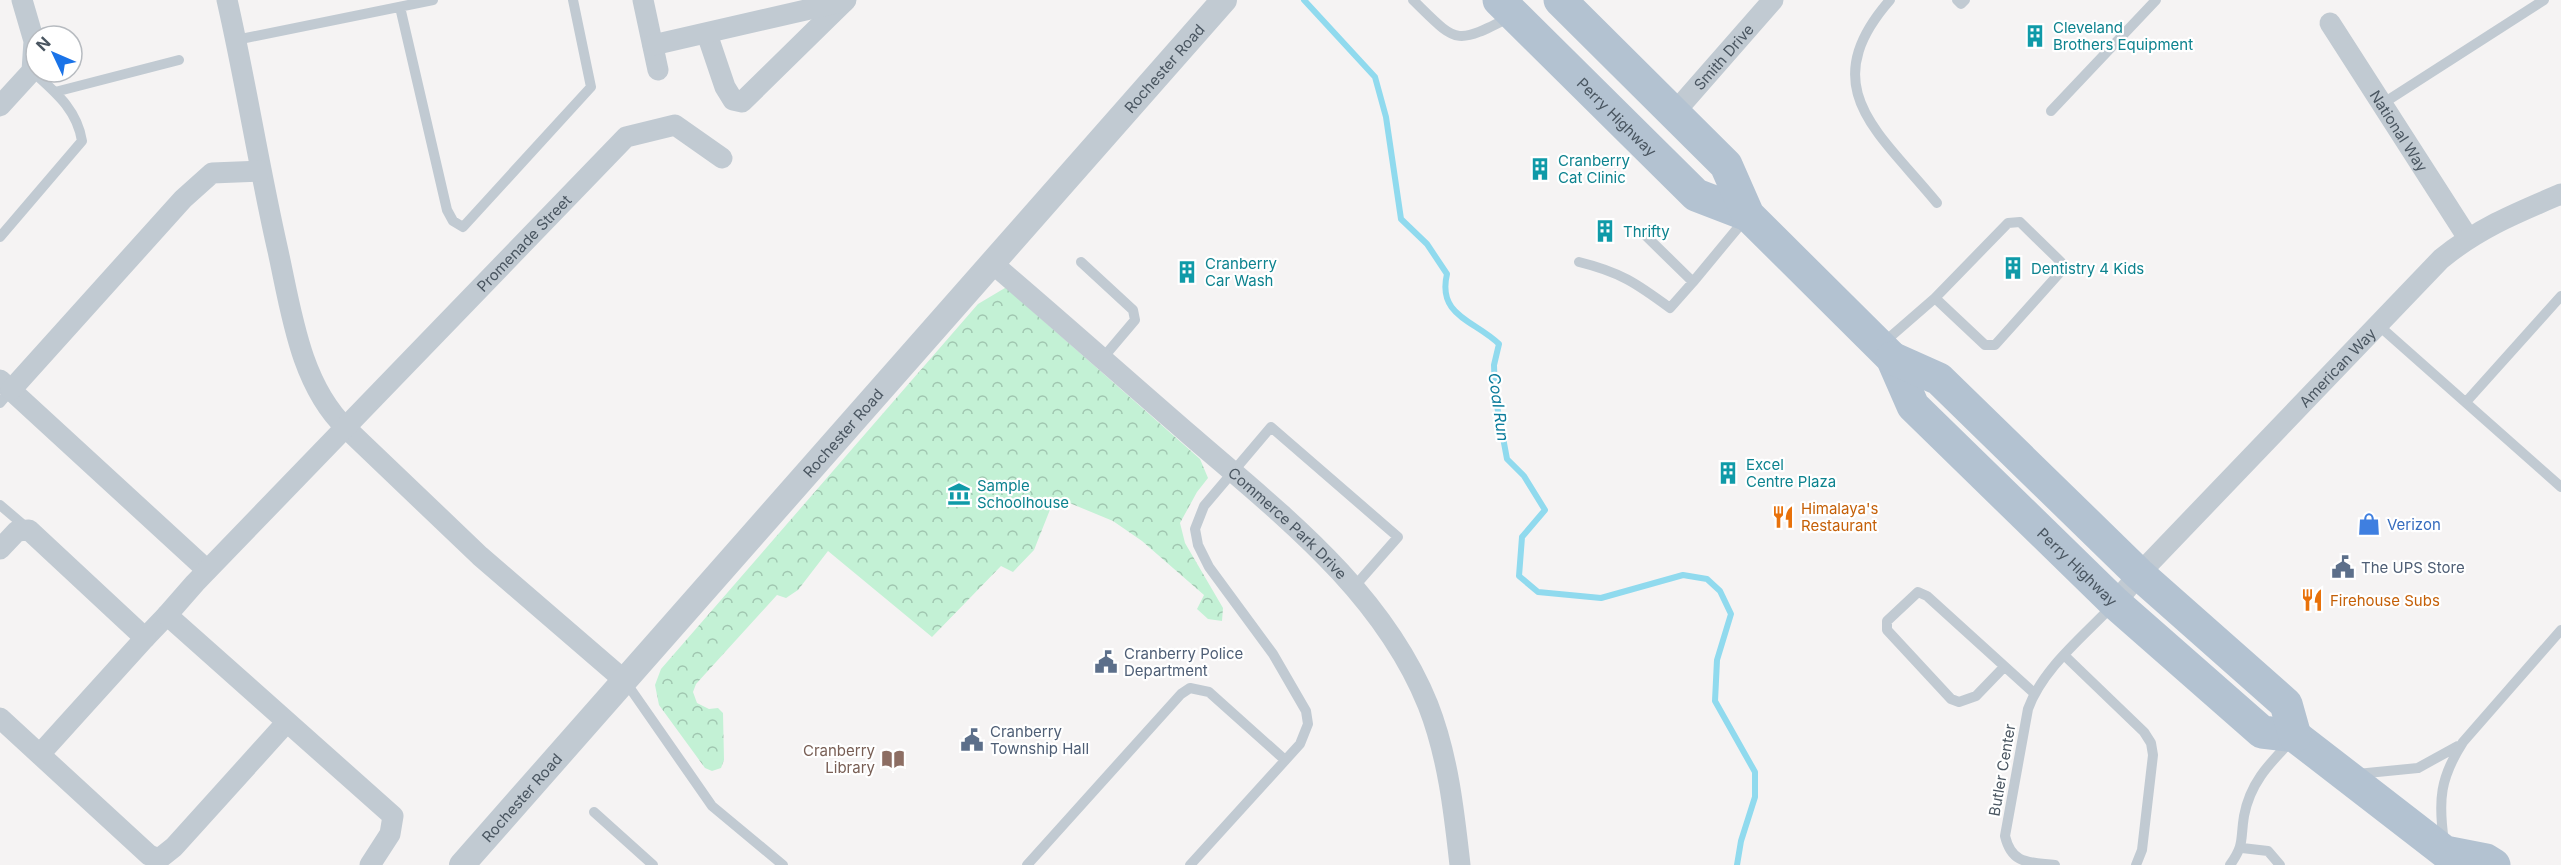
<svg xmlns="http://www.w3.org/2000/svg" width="2561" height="865" viewBox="0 0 2561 865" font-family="Inter,sans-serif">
<defs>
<pattern id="park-crowns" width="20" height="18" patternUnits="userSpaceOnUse" patternTransform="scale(1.5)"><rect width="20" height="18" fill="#c3f1d5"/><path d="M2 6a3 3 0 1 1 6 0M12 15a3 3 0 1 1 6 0" fill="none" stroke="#a0c6b0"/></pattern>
</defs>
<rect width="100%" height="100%" fill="#f5f3f3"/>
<!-- park -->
<path fill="url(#park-crowns)" d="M1015,282L1029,308L1200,459L1208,478L1197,492L1180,523L1185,543L1223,608L1222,621L1208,619L1197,609L1204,595L1142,541L1113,521L1055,497L1034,550L1013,572L1001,566L932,637L828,551L798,590L786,598L777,595L696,684L693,692L697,703L709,709L718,708L723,713L724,760L721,768L712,771L705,768L659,705L655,685L661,669L978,304Z"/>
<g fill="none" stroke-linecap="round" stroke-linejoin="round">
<!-- stream -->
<path stroke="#90daee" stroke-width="6" d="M1304,0L1375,77L1386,117L1401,219L1427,244L1447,274C1437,316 1474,320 1499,344L1494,365L1495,395L1507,459L1524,476L1545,510L1522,537L1519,576L1538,592L1601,598L1683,575L1707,579L1720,591L1731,614L1717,660L1715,701L1755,772V797L1741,841L1737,865"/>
<!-- service -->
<path stroke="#c1cad2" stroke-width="10" d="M1413,0C1457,43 1454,46 1510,17
M1890,0C1813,88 1879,132 1937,203
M1957,0L1961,4L1965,0
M400,7L447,210L453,221L463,227L591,87L573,0
M236,40L433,0
M55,92L179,60
M2382,104L2544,0
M2051,111L2156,0
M1645,235L1693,282L1746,218
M0,237L82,141C77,109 55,92 32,71
M1081,262L1133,310L1135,320L1102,359
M1579,262C1620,272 1636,283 1670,308L1693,282
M2377,324L2561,487
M1882,344L1935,298L2008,223L2020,222L2061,262L2064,268L1995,345H1985L1935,298
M2466,402L2561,296
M0,403L11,390
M0,505L27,528
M2065,656L2144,732L2151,743L2153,755L2142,850L2136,865
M2004,667L1976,696L1959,702L1951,699L1887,630V621L1918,592L1927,596L2034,693
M625,681L712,806L783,865
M2357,774L2418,768L2458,746
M594,812L653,865
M2444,842C2438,800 2440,778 2463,742L2561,630
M2242,848L2268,851L2280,865
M1027,865L1181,694L1190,688L1209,692L1285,760
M1190,865L1300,744L1308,724L1306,711L1273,654L1209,567L1198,545L1195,529L1204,506L1271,427L1398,537L1354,587
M2055,865C2029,862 2012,865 2005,836L2028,709C2043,668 2083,637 2113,605
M2230,865C2245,844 2240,840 2244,816C2250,783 2269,764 2291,741"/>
<!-- minor -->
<g stroke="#c1cad2" stroke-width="21">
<path d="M227,0C246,83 259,168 278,251C291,310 300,384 346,428L480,556L625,681"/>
<path d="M643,0L658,70"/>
<path id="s1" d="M2330,23L2468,238"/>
<path d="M707,34L725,87L733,100L742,102L846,0"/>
<path d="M653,45L845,1"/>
<path d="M0,106L32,71L34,41L22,0"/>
<path id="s2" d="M1674,113L1773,0"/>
<path id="s3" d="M992,263C1059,320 1124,378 1191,436C1281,514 1382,591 1428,705C1448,756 1454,811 1460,865"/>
<path d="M0,380L207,570"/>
<path d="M11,390L183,199L212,173L260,171"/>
<path d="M0,549L17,531L29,530L145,638L167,615"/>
<path id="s4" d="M2115,603L2139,574L2441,259C2479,228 2516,213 2561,194"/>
<path d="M0,718L149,855L159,859L174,847L286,723"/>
<path d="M40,754L145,638"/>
<path id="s5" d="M370,865L390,834L393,816L167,615L195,583L626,137L675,125L722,158"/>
</g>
<!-- tertiary -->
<path stroke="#c1cad2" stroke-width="26" id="s6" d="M462,865L1224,0"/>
<!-- primary -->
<g stroke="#b3c2d1" stroke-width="33">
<path id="s7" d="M1499,0L1696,195L1748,215"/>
<path id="s8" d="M1560,0L1726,165L1748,215L1892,358L1913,406L2115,603L2262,732L2295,736L2445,852L2486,860L2494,865"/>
<path d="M1892,358L1939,379L2139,574L2286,704L2295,736"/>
</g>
</g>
<!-- icons -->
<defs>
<g id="building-bare" transform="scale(1.8)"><path d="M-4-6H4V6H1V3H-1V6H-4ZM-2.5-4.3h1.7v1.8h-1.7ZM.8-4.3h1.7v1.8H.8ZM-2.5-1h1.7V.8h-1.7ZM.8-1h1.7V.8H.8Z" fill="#0f9aa8" stroke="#fff" stroke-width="2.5" paint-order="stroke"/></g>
<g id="museum-bare" transform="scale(1.8)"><path d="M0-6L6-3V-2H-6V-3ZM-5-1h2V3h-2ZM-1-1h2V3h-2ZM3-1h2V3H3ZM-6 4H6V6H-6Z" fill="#0f9aa8" stroke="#fff" stroke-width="2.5" paint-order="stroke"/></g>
<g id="restaurant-bare" transform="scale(1.8)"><path d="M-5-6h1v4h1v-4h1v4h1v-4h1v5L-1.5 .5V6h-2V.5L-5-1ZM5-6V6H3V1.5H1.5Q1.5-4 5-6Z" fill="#e8710a" stroke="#fff" stroke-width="2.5" paint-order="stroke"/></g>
<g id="shop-bare" transform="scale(1.8)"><path d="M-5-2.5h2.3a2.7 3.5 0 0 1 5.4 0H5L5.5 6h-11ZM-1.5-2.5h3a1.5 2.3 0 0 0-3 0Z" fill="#3f7fe0" stroke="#fff" stroke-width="2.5" paint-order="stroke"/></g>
<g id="civic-bare" transform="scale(1.8)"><path d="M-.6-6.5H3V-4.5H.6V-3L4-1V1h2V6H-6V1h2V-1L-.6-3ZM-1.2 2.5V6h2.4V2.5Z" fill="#5c6f8a" stroke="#fff" stroke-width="2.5" paint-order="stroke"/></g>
<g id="library-bare" transform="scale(1.8)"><path d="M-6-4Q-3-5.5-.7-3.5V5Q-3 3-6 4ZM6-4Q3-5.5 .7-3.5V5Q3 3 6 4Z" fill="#8d6e63" stroke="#fff" stroke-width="2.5" paint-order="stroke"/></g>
</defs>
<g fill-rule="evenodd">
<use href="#building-bare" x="2035" y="36"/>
<use href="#building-bare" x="1540" y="169"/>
<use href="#building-bare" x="1605" y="231"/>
<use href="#building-bare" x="2013" y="268"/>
<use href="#building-bare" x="1187" y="272"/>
<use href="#building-bare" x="1728" y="473"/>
<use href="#museum-bare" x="959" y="494"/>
<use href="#restaurant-bare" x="1783" y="517"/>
<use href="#shop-bare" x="2369" y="524"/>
<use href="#civic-bare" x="2343" y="567"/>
<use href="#restaurant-bare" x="2312" y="600"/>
<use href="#civic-bare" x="1106" y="662"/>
<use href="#civic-bare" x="972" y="740"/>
<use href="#library-bare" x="893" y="759"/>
</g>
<g text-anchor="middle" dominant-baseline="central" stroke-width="4.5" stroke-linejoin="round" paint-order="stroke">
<!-- culture labels -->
<g font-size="15" fill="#0d838f" stroke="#fff" text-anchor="start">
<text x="2053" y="27">Cleveland<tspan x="2053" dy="17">Brothers Equipment</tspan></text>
<text x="1558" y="160">Cranberry<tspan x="1558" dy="17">Cat Clinic</tspan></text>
<text x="1623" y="231">Thrifty</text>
<text x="1205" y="263">Cranberry<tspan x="1205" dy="17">Car Wash</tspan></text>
<text x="2031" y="268">Dentistry 4 Kids</text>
<text x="1746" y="464">Excel<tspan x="1746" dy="17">Centre Plaza</tspan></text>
<text x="977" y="485">Sample<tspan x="977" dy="17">Schoolhouse</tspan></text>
</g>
<!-- street labels -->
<g font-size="15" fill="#4a5661" stroke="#fff">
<text stroke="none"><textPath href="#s2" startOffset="75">Smith Drive</textPath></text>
<text stroke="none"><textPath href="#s6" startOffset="1062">Rochester Road</textPath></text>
<text stroke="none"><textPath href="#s7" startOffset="166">Perry Highway</textPath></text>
<text stroke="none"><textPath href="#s1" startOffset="128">National Way</textPath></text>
<text stroke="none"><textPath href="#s5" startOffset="873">Promenade Street</textPath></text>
<text stroke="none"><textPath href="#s4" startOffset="324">American Way</textPath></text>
<text stroke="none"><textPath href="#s6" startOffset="576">Rochester Road</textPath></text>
<text stroke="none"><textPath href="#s3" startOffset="394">Commerce Park Drive</textPath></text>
<text stroke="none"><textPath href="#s8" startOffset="774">Perry Highway</textPath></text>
<text transform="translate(2002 770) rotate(-80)">Butler Center</text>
<text stroke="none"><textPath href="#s6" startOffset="90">Rochester Road</textPath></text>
</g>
<!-- food labels -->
<g font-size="15" fill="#c56008" stroke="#fff" text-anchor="start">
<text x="1801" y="508">Himalaya's<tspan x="1801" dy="17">Restaurant</tspan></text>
<text x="2330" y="600">Firehouse Subs</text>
</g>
<!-- shop labels -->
<g font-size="15" fill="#366cbe" stroke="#fff" text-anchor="start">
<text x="2387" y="524">Verizon</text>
</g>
<!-- service labels -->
<g font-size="15" fill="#4e5e75" stroke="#fff" text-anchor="start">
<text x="2361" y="567">The UPS Store</text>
<text x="1124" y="653">Cranberry Police<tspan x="1124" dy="17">Department</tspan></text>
<text x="990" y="731">Cranberry<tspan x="990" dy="17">Township Hall</tspan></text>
</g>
<!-- education labels -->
<g font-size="15" fill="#785e54" stroke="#fff" text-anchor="end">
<text x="875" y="750">Cranberry<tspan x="875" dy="17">Library</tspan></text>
</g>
<!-- water labels -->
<g font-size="16" font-style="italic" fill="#0c7c9b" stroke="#fff">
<text transform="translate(1499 407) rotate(82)">Coal Run</text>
</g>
</g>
<!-- north arrow -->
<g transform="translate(54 54) rotate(314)"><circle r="28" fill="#ffffff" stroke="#b7bbc0" stroke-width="1.5"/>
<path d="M0-4.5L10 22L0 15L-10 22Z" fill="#1a73e8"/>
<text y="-9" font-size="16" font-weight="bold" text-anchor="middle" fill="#4a5661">N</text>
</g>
</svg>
